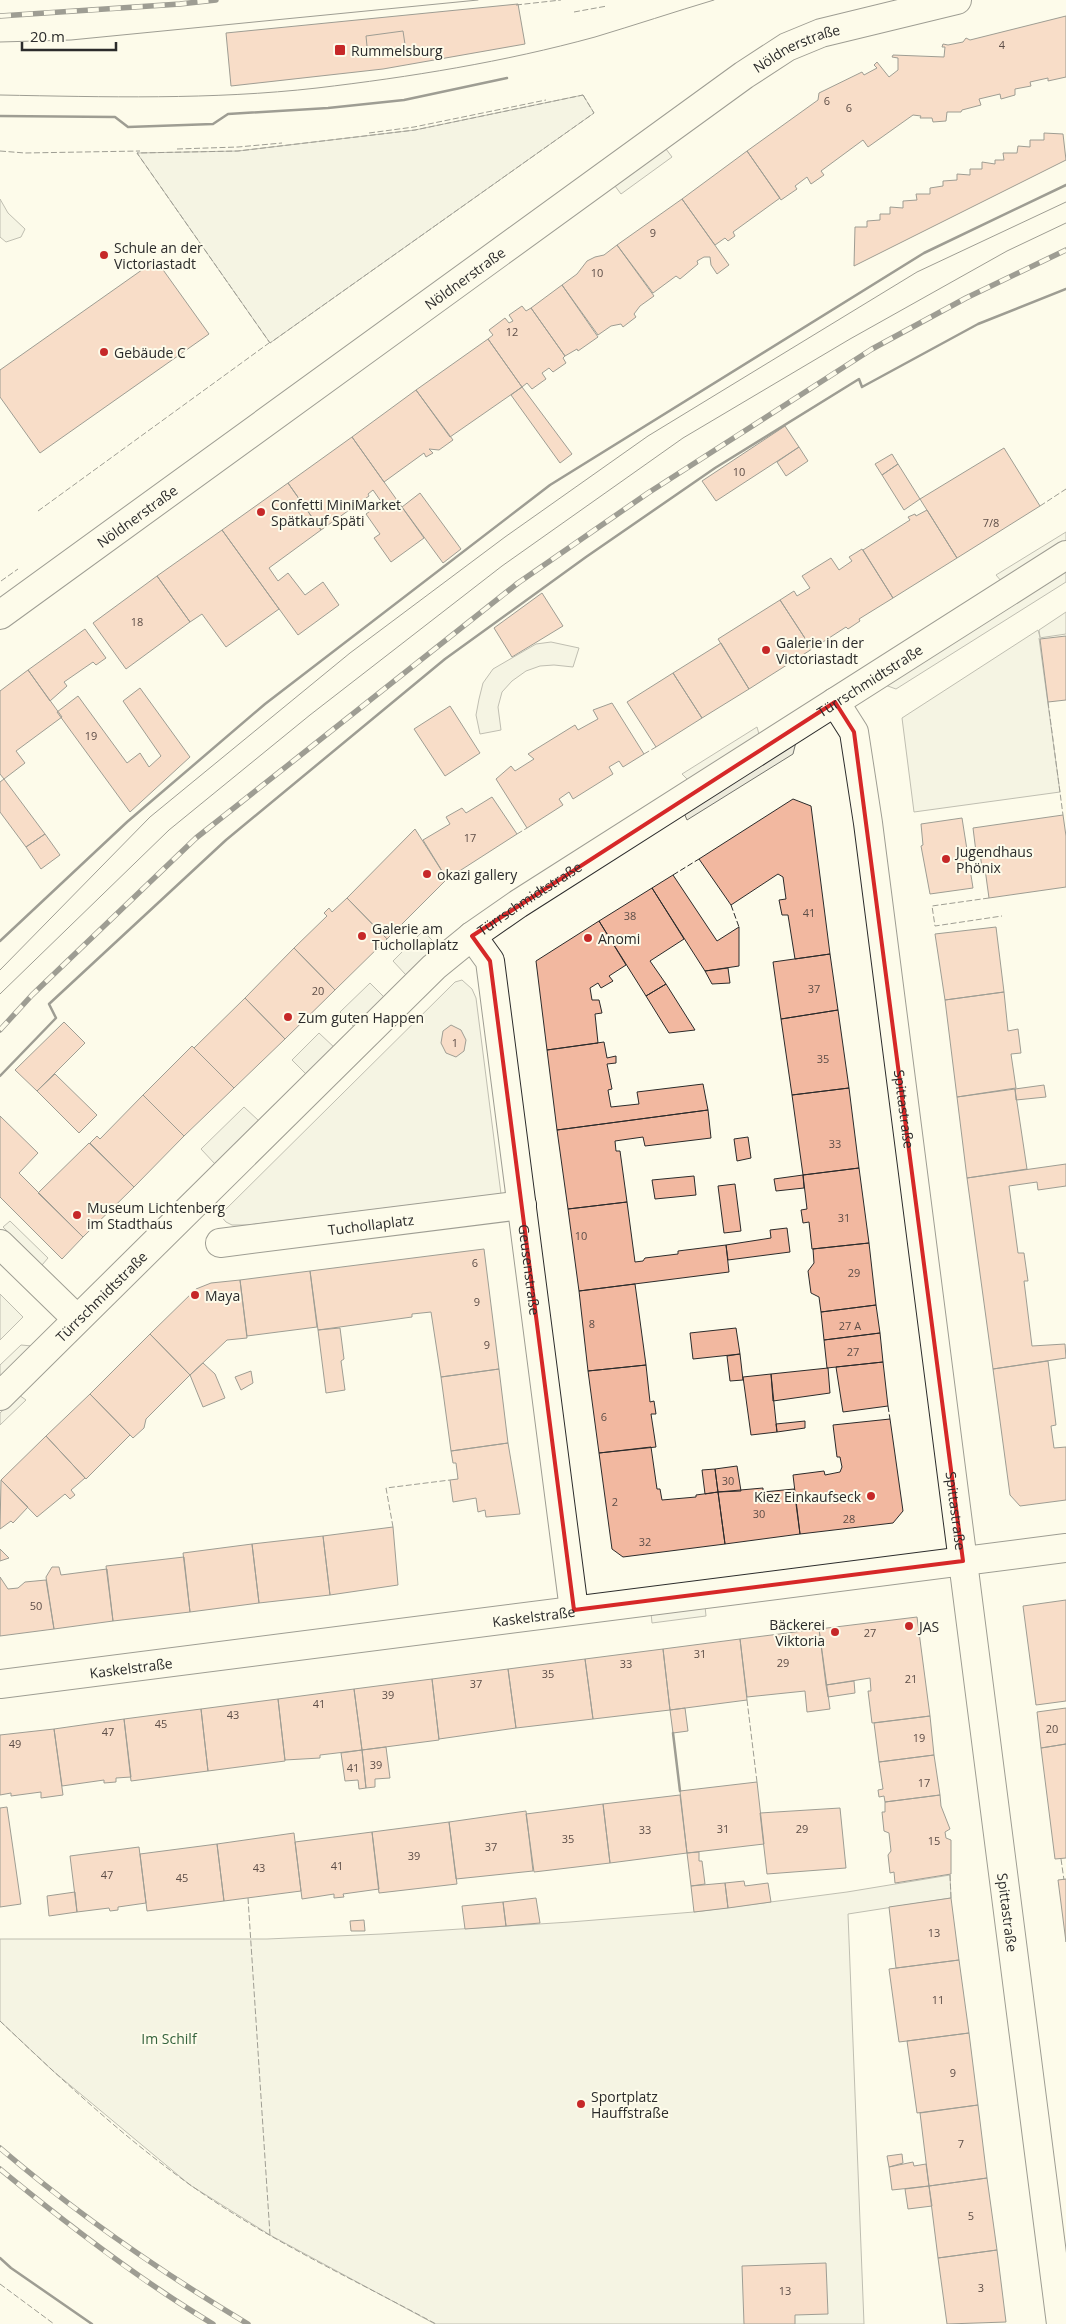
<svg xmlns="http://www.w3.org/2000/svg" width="1066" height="2324" viewBox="0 0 1066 2324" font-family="'Open Sans',sans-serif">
<rect width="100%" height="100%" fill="#fdfbea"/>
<!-- green -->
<path fill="#ecebdb" stroke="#74746e" d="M583,95L594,113L270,343L137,153L238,151L415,130Z
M0,199L8,213L25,229L21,237L6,242L0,237Z
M1066,612V634L1039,638L1060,792L914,812L902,718L1038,630L1040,637L1039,630Z
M0,1294L23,1317L0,1340Z
M950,1875L951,1898L848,1914L864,2324H435L270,2235L190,2185L53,2071L0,2021V1939H267L382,1934L570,1922L694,1912L847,1892Z"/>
<!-- parking -->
<path fill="#eceadb" stroke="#74746e" d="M666,149L672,157L621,194L615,186Z
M1066,532V542L1002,582L996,575Z
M1066,572V582L896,689L885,685Z
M551,642L579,648L573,667L554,665L540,666L526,671L512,681L502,692L498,707L501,730L480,734L476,715L479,699L483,683L493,669L536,644Z
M757,727L759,734L688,780L682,774Z
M796,742L793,754L687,820L684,813Z
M423,931L440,948L406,975L393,961Z
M462,980L472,989L476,998L501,1194L248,1225H232L226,1222L220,1215L455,982Z
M370,983L387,1000L355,1028L340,1012Z
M319,1033L336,1049L307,1075L292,1060Z
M244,1107L259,1121L215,1164L201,1149Z
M10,1221L48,1258L42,1265L3,1227Z
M21,1345L32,1346L0,1377V1365Z
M19,1395L26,1400L0,1425V1413Z
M705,1606L706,1616L652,1623L651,1613Z"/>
<!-- building -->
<path fill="#f2b8a0" stroke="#2b2b2b" d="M518,4L525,44L383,69L231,86L226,33Z
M1066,16V77L1048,81V78L1030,82L1031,86L1015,89V95L1001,99L1000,94L979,99L981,105L962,110L961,112H947L946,121L933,122L932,118H920L921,116L913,115L868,147L863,140L821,171L824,175L811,184L807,177L795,186L797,189L781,200L747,151L818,100L819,93L862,72L864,75L877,68L874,65L877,62L889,77L898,70V58L892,57L893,55L944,57L945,47H942L943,44L948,45L963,42L966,38L970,40Z
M403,31L406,51L368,56L366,36Z
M1044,133L1063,134L1066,160L854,266L855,227H867V221L880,220V214H890V207L903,208V201L917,200L916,194H930V188L943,186V181L957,180V174L970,175V169H982V162L995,164V160H1004L1003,153H1017L1018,146L1030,147V140H1044Z
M747,151L780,198L733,232L735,236L728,241L725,238L715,245L682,199Z
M682,199L729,265L717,274L711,265L710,257H704L697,261L698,264L680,279L676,276L653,293L617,245Z
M617,245L654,296L640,306L634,314L636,317L623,327L621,324L611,326L598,335L562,285L577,274L587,261L595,257L604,255Z
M156,260L209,334L40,453L0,397V370Z
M562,285L598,337L578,351L577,349L565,356L531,308Z
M522,306L526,311L531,308L565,356L563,358L566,363L553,372L549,368L542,373L546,379L532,389L527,383L522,387L488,339L493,335L489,330L505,318L509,323L513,321L509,315Z
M488,339L522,387L450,437L416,390Z
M522,387L572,454L560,463L511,395Z
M416,390L453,440L439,450L429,449L433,453L426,457L424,453L384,482L352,437Z
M785,426L799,447L716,501L702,481Z
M352,437L424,538L391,562L374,538L380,534L366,514L382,503L373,490L368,494L369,496L321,530L288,483Z
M799,447L808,461L786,476L777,462Z
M1004,448L1040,506L957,558L920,499Z
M892,454L898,464L882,475L875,464Z
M898,464L920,499L904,510L882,475Z
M288,483L321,530L269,568L278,581L288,573L305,595L323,582L339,605L298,635L222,530Z
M420,493L461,549L443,563L402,507Z
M927,510L957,558L893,598L863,550L910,520L908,517L915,514L916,516Z
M222,530L279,609L226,647L202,614L190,622L157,576Z
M862,549L893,598L859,619L860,621L848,629L846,627L812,649L780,600L794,591L797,596L810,588L802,576L831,558L839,570L852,561L849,557Z
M157,576L190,622L126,669L93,623Z
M542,593L563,626L512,657L494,628Z
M780,600L812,649L749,689L718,639Z
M85,629L106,658L96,665L93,662L64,682L67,686L50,701L28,670Z
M1066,636V700L1048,702L1040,639Z
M721,643L749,689L702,718L673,673Z
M28,670L62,717L16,751L25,763L4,779L0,774V691Z
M673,673L702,718L656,747L627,702Z
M140,688L190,757L130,812L57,712L78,696L127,763L140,753L149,767L161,756L123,701Z
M612,703L644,754L623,767L619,761L609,767L613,774L573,799L569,792L559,799L563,805L527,828L496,779L511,766L515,771L534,759L528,754L575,725L578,730L598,719L593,710Z
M450,706L480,753L445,776L414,729Z
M4,779L45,834L26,847L0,812V782Z
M492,797L517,834L447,879L423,840L450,824L446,817L462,808L466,813Z
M793,799L811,806L830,954L795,959L788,915H782L779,900L786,899L783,877L778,874L731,905L699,859Z
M1063,815L1066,836V887L989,898L985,869H982L980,852H976L973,828Z
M962,818L973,888L930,894L921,846L923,845L921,824Z
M415,829L447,879L387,939L347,898Z
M45,834L60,855L41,869L26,847Z
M673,875L717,941L739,927V966L705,971L652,888Z
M652,888L684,939L650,961L666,984L646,996L599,921Z
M347,898L387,939L335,990L294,948L327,916L324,913L329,908L332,912Z
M599,921L626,965L609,976L613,981L601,988L598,983L590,988L592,1000H599L602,1013L595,1014L598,1043L547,1050L536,961Z
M996,927L1004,992L945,1000L935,934Z
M294,948L335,990L285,1039L245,998Z
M830,954L838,1010L781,1019L773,962Z
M728,968L730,983L712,984L705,971Z
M666,984L695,1030L669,1033L646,996Z
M1004,992L1008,1031L1018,1029L1021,1053L1011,1054L1016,1088L957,1097L945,1000Z
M245,998L285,1039L234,1088L194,1048Z
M838,1010L849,1088L792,1095L781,1019Z
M64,1022L85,1043L37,1091L15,1070Z
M451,1025L461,1030L466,1040L464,1051L456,1057L446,1053L441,1043L443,1031Z
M604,1042L607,1058L616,1056V1063L607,1064L612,1089L608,1090L611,1107L639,1104L637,1092L703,1084L708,1110L557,1130L547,1050Z
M192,1046L234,1088L184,1136L143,1095Z
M55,1074L97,1115L79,1133L37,1091Z
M1044,1085L1046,1097L1016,1100L1015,1089Z
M849,1088L859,1168L803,1175L792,1095Z
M1015,1089L1027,1169L967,1178L957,1097Z
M143,1095L184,1136L134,1187L90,1143L97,1136L100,1139Z
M708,1110L711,1138L645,1146L643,1137L615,1141L616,1151H620L627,1202L568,1209L557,1130Z
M0,1116L38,1153L19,1173L83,1237L62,1259L0,1197Z
M748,1137L751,1158L737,1161L734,1139Z
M89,1143L134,1187L83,1237L38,1193Z
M1066,1164V1186L1038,1190L1037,1182L1009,1186L1018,1253H1024L1028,1281H1024L1032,1346L1065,1344L1066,1358L993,1369L967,1178Z
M859,1168L869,1243L812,1249L809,1222L803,1223L801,1210L807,1209L803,1175Z
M803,1175L804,1188L776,1191L774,1179Z
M694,1176L696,1195L655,1199L652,1180Z
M735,1184L741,1231L724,1233L718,1186Z
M627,1202L635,1262L643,1261L645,1258L678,1254V1251L726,1245L729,1272L579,1291L568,1209Z
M787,1228L790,1252L728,1260L726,1245L771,1238L770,1230Z
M869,1243L876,1305L821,1312L819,1297L811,1293L808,1271L814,1263L813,1249Z
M484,1249L499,1369L441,1377L431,1312L412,1314V1317L318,1330L310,1271Z
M310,1271L317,1327L247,1336L240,1280Z
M240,1280L247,1338L227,1340L190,1375L150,1334L196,1289L211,1283Z
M635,1284L646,1365L588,1371L579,1291Z
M876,1305L880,1333L824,1340L821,1312Z
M340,1328L344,1359L341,1361L345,1390L326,1393L318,1330Z
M736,1328L740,1354L693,1359L690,1333Z
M880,1333L883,1362L827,1368L824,1340Z
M150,1334L190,1375L146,1419L144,1428L133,1438L90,1394Z
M740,1354L743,1380L730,1381L727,1356Z
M1048,1361L1056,1425L1051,1426L1054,1448L1066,1447V1500L1020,1506L1010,1495L993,1369Z
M883,1362L888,1406L843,1412L836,1367Z
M203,1363L215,1374L225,1398L203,1407L190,1375Z
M646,1365L650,1402L654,1401L656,1414H651L656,1447L599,1453L588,1371Z
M828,1368L830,1393L773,1401L771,1374Z
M499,1369L508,1443L451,1451L441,1377Z
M251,1371L253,1383L241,1390L235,1377Z
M771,1374L777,1432L751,1435L743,1377Z
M90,1394L130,1435L86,1479L46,1436Z
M890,1419L903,1511L893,1523L800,1534L793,1475L824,1471L825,1475L840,1472L842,1467L840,1457H837L833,1425Z
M805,1421V1428L777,1432L776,1424Z
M46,1436L85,1478L71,1490L75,1495L70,1499L65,1494L37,1517L1,1480Z
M508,1443L520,1514L486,1517L485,1510L478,1512L476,1498L453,1502L450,1480L458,1479L456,1463H453L451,1451Z
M651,1447L657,1489H660L662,1500L696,1497V1495L718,1492L725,1544L623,1557L612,1549L599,1453Z
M737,1466L741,1491L718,1492L715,1469Z
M715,1469L718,1492L705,1494L702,1470Z
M1,1480L28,1507L13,1523L11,1521L0,1529Z
M763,1488V1492L794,1489L800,1534L725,1544L718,1492Z
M393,1527L398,1585L330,1595L323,1536Z
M323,1536L330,1595L259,1603L252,1544Z
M252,1544L259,1603L190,1612L183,1553Z
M0,1549L9,1558L0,1561Z
M184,1557L190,1612L113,1621L106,1566Z
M52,1567H59L61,1575L107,1569L113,1621L54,1629L46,1577Z
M0,1577L8,1589L18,1588L25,1582L46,1580L54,1629L0,1636Z
M1066,1600V1701L1036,1705L1023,1606Z
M917,1617L930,1716L872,1723L868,1691H871L870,1678L826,1685L819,1629Z
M819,1629L830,1709L807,1712L805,1691L747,1697L740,1639Z
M740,1639L747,1700L670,1710L663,1649Z
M663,1649L670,1710L593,1719L585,1659Z
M585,1659L593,1719L516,1728L508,1669Z
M508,1669L516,1728L439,1739L432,1679Z
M432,1679L439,1740L362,1750L354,1689Z
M854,1681L855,1693L828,1697L826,1685Z
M354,1689L362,1750L320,1755V1758L285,1760L278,1699Z
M278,1699L285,1761L208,1771L201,1709Z
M685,1708L688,1731L673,1733L670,1710Z
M1066,1708V1744L1041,1748L1037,1712Z
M201,1709L208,1771L131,1781L124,1719Z
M930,1716L934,1755L879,1762L874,1723Z
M124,1719L131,1777L116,1778V1782L104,1783V1780L62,1786L54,1729Z
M54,1729L63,1795L41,1798V1792L11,1796V1793L0,1795V1735Z
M1066,1744V1858L1055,1859L1041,1748Z
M386,1747L390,1778L375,1779V1787L366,1788L362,1750Z
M362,1750L366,1788L359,1789L358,1780L345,1781L341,1753Z
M934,1755L940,1795L885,1802L884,1796L879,1797L878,1790L883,1789L879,1762Z
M757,1782L764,1844L687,1853L680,1791Z
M680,1795L687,1853L610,1863L603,1804Z
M940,1795L941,1806L950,1829L945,1832L946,1838L951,1840V1874L895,1883L894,1872L890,1873L888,1855L891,1851L889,1833L884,1831L882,1812H885V1802Z
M603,1804L610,1863L534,1872L526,1814Z
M7,1807L21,1904L0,1907V1808Z
M840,1808L846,1868L767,1874L760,1813Z
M526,1811L533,1871L456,1879L449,1822Z
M449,1822L457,1884L379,1893L372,1832Z
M372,1832L379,1889L343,1894L344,1897L334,1898V1894L302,1899L295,1842Z
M294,1833L301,1891L224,1901L217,1844Z
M217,1844L224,1901L147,1911L140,1854Z
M139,1847L146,1903L118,1907V1910L110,1911L109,1908L77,1912L70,1856Z
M699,1852V1861H702L705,1884L691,1886L687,1853Z
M1066,1879V1942L1058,1880Z
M744,1881L745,1886L768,1883L771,1902L728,1908L725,1883Z
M725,1883L728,1908L694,1912L691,1886Z
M75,1892L77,1912L49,1916L47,1896Z
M536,1898L540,1923L506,1926L503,1902Z
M951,1898L959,1960L896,1968L889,1907Z
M503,1902L506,1926L465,1929L462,1906Z
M364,1920L365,1931H351L350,1921Z
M959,1960L969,2033L899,2042L889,1969Z
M969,2033L978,2105L917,2113L907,2041Z
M978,2105L987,2178L929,2186L920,2113Z
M902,2154L903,2163L889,2167L887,2156Z
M913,2162L914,2166L926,2164L929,2186L892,2190L889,2167Z
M987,2178L997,2250L938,2258L929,2186Z
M929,2186L932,2206L908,2209L905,2189Z
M997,2250L1006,2322L947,2324L938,2258Z
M826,2263L828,2314L795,2315V2324H744L742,2266Z"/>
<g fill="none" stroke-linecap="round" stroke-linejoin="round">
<!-- minor casing -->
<g stroke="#2b2b2b" stroke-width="30">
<g id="minor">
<path id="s1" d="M835,702L854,732L868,823L1061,2324"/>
<path id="s2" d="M472,936L490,961L574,1610"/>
<path id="s3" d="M220,1243L522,1205"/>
<path d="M0,1244L77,1319"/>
<path id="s4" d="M0,1396L434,967L472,936L518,904L1066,555"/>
<path id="s5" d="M0,1684L1066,1548"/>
</g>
</g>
<!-- tertiary casing -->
<g stroke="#2b2b2b" stroke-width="30">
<g id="tertiary">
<path id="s6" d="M0,615L744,75L787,47L821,33L957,0"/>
</g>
</g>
<!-- minor -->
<use href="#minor" stroke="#fdfbea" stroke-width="28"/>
<!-- tertiary -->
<use href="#tertiary" stroke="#fdfbea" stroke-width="28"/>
<!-- tram -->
<path stroke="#2b2b2b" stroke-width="1" d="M0,42L71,40L478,0
M0,95C105,97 212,100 317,88C410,77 504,62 595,37C635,25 674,12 714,0
M0,970L150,817L350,653L505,537L648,436L917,272L1066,202
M0,994L169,830L310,715L502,566L683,438L850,339L1007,251L1066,223"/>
<!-- rail casing -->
<g stroke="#2b2b2b" stroke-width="5.5">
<path id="rail" d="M0,16L180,4L216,0
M0,1030L32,995L196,838L518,583L648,493L872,349L966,298L1066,250
M0,2148C77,2214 161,2272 248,2324
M0,2169C68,2225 138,2279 213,2324"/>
</g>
<!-- rail -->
<use href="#rail" stroke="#fdfbea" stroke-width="4" stroke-dasharray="11" stroke-linecap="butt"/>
<!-- fence -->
<path stroke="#2b2b2b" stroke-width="1" stroke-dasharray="6 2.5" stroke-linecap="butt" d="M516,5L561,0
M574,12L607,6
M583,95L594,113L270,343L137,153L238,151L415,130Z
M369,133L414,127L546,100
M177,149L238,147L282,143
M0,151L25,153L140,151
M1040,506L1066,489
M38,511L269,343
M1,581L18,569
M1048,702L1063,815
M644,754L656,747
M517,834L527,828
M673,875L699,859
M989,898L932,906L935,926L1002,916
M731,905L739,927
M888,1406L890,1419
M393,1527L386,1488L450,1480
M747,1700L757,1782
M1061,1859L1064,1880
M950,1875L951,1898
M248,1898L270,2235
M0,2021C60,2078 122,2136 189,2184C266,2239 353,2279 436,2324
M0,2284L54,2324"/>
<!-- wall -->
<path stroke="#2b2b2b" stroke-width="2.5" d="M0,116L115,117L128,127L213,124L228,114L328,108L404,100L507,78
M0,941L127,822L265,704L550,485L924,253L1066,185
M0,1076L56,1018L49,1004L226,840L445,659L586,557L715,468L859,379L862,387L978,324L1066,289
M673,1733L680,1791
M0,2258L11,2268L92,2324"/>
</g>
<!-- marked area -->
<path d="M0 0H1066V2324H0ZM835,702L854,732L963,1561L574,1610L490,961L472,936Z" fill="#fdfbea" fill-opacity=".55" fill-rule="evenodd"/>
<path fill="none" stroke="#d62828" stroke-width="4" stroke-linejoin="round" d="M835,702L854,732L963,1561L574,1610L490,961L472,936Z"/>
<!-- markers -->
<g fill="#c62828" stroke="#fdfbea" stroke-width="2">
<rect x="334" y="44" width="12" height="12" rx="2.5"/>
<circle cx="104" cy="255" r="5"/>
<circle cx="104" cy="352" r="5"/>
<circle cx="261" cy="512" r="5"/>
<circle cx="766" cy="650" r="5"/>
<circle cx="946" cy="859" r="5"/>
<circle cx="427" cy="874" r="5"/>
<circle cx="362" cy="936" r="5"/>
<circle cx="588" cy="938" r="5"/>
<circle cx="288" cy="1017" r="5"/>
<circle cx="77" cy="1215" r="5"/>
<circle cx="195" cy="1295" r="5"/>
<circle cx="871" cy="1496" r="5"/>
<circle cx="909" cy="1626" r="5"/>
<circle cx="835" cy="1632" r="5"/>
<circle cx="581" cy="2104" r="5"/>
</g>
<g text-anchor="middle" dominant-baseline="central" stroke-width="4" stroke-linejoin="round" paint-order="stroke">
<!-- number labels -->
<g font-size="11" fill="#5d4e48">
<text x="1002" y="44">4</text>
<text x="827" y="100">6</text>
<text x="849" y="107">6</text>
<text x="653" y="232">9</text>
<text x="597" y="272">10</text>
<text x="512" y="331">12</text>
<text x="739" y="471">10</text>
<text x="991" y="522">7/8</text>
<text x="137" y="621">18</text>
<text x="91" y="735">19</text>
<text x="470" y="837">17</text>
<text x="809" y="912">41</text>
<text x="630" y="915">38</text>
<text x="814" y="988">37</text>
<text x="318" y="990">20</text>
<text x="455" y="1042">1</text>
<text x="823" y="1058">35</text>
<text x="835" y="1143">33</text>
<text x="844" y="1217">31</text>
<text x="581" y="1235">10</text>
<text x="475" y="1262">6</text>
<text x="854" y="1272">29</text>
<text x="477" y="1301">9</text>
<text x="592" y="1323">8</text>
<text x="850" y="1325">27 A</text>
<text x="487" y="1344">9</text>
<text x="853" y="1351">27</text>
<text x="604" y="1416">6</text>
<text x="728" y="1480">30</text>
<text x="615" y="1501">2</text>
<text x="759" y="1513">30</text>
<text x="849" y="1518">28</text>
<text x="645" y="1541">32</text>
<text x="36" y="1605">50</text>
<text x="870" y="1632">27</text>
<text x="700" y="1653">31</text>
<text x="783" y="1662">29</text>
<text x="626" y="1663">33</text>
<text x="548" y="1673">35</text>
<text x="911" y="1678">21</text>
<text x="476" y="1683">37</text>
<text x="388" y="1694">39</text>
<text x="319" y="1703">41</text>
<text x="233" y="1714">43</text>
<text x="161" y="1723">45</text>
<text x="1052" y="1728">20</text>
<text x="108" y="1731">47</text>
<text x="919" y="1737">19</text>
<text x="15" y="1743">49</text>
<text x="376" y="1764">39</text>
<text x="353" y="1767">41</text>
<text x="924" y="1782">17</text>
<text x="723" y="1828">31</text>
<text x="802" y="1828">29</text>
<text x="645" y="1829">33</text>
<text x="568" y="1838">35</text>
<text x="934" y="1840">15</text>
<text x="491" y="1846">37</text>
<text x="414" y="1855">39</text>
<text x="337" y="1865">41</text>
<text x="259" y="1867">43</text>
<text x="107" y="1874">47</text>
<text x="182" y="1877">45</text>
<text x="934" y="1932">13</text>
<text x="938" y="1999">11</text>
<text x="953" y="2072">9</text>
<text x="961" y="2143">7</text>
<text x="971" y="2215">5</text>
<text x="981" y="2287">3</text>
<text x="785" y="2290">13</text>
</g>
<!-- poi labels -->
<g font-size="14" fill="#2b2b2b" stroke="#fdfbea" text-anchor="start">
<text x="351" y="50">Rummelsburg</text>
<text x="114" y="247">Schule an der<tspan x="114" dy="16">Victoriastadt</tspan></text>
<text x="114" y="352">Gebäude C</text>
<text x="271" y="504">Confetti MiniMarket<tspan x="271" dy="16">Spätkauf Späti</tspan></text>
<text x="776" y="642">Galerie in der<tspan x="776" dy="16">Victoriastadt</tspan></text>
<text x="956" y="851">Jugendhaus<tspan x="956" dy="16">Phönix</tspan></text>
<text x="437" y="874">okazi gallery</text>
<text x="372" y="928">Galerie am<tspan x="372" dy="16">Tuchollaplatz</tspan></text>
<text x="598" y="938">Anomi</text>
<text x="298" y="1017">Zum guten Happen</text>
<text x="87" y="1207">Museum Lichtenberg<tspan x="87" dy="16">im Stadthaus</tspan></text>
<text x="205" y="1295">Maya</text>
<text x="861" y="1496" text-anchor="end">Kiez Einkaufseck</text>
<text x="825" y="1624" text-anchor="end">Bäckerei<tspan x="825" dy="16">Viktoria</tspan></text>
<text x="919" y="1626">JAS</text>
<text x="591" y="2096">Sportplatz<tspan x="591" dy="16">Hauffstraße</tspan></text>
</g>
<!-- street labels -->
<g font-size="14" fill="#2b2b2b" stroke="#fdfbea">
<text stroke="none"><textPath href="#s6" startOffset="979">Nöldnerstraße</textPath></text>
<text stroke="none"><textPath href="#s6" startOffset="574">Nöldnerstraße</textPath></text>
<text stroke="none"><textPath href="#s6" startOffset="169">Nöldnerstraße</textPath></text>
<text stroke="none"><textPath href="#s4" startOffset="1132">Türrschmidtstraße</textPath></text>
<text stroke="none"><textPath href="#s4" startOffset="728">Türrschmidtstraße</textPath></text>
<text stroke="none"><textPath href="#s1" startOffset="416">Spittastraße</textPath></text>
<text stroke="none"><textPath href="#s3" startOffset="152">Tuchollaplatz</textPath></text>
<text stroke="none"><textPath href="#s2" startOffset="342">Geusenstraße</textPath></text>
<text stroke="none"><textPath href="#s4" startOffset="142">Türrschmidtstraße</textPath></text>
<text stroke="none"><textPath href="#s1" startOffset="821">Spittastraße</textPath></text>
<text stroke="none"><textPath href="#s5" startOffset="538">Kaskelstraße</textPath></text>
<text stroke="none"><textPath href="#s5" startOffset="132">Kaskelstraße</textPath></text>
<text stroke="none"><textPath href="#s1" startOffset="1226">Spittastraße</textPath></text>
</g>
<!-- park labels -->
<g font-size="14" fill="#34623c" stroke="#fdfbea">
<text x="169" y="2038">Im Schilf</text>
</g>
</g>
<!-- scale -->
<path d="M22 42v8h94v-8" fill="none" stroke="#2b2b2b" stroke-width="2.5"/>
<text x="30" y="42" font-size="15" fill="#2b2b2b" stroke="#fdfbea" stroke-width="4" paint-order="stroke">20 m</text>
</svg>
